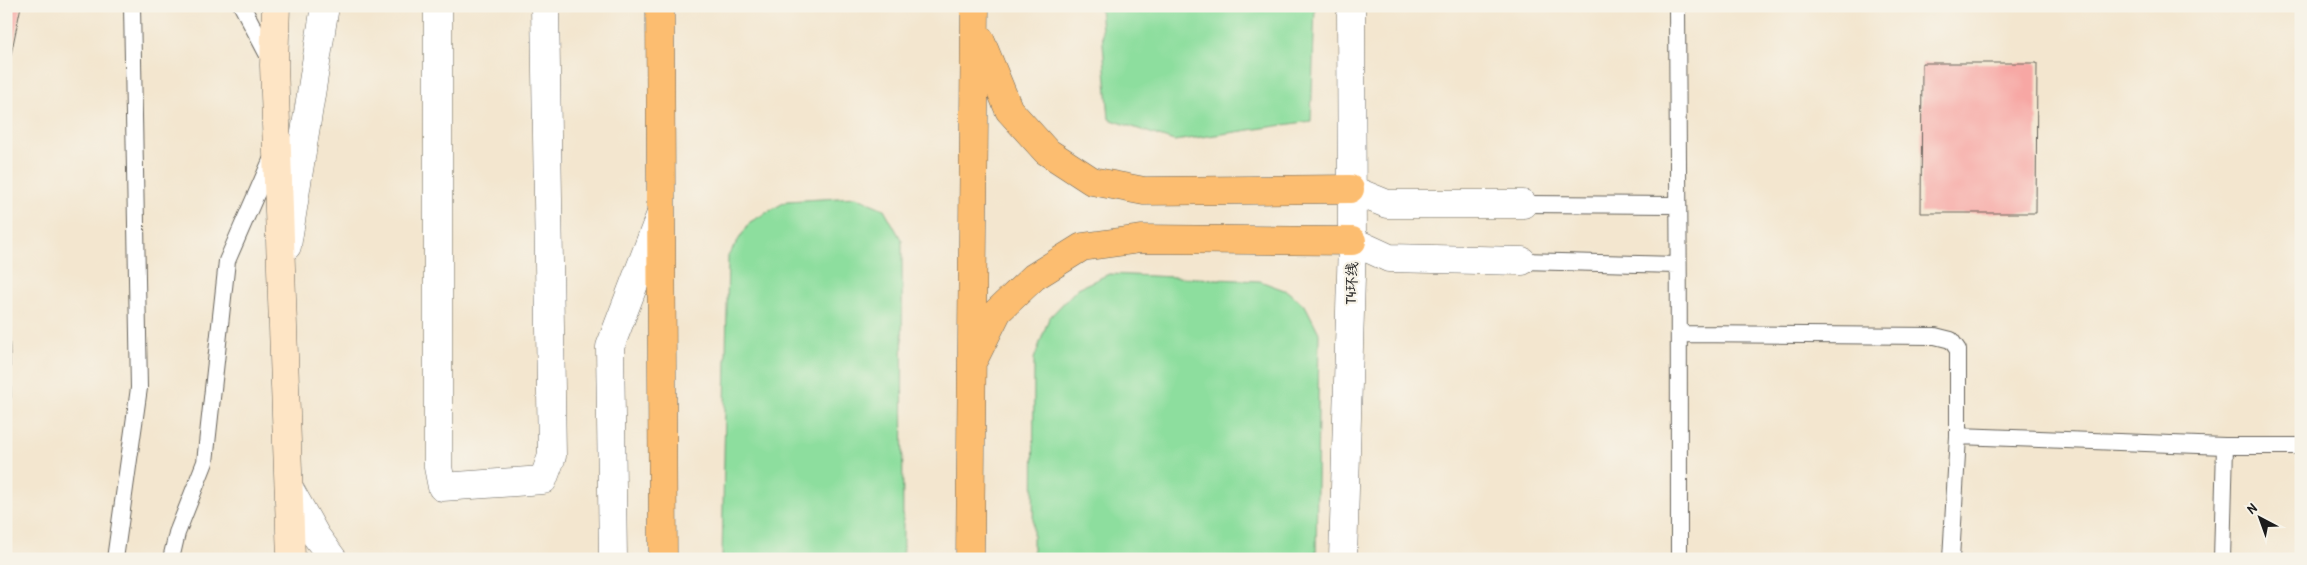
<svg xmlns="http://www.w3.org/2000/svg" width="2307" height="565" viewBox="0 0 2307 565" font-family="'Patrick Hand','LXGW WenKai TC',sans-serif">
<rect width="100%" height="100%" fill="#f7f3e8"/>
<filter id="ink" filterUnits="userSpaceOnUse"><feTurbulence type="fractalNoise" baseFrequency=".02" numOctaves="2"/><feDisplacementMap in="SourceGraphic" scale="10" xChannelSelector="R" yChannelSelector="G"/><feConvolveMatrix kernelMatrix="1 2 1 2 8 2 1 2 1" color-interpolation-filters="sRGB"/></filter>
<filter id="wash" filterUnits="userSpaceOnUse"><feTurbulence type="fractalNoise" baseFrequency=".0096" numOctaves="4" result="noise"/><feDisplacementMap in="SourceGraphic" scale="20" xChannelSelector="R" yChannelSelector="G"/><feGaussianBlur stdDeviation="1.12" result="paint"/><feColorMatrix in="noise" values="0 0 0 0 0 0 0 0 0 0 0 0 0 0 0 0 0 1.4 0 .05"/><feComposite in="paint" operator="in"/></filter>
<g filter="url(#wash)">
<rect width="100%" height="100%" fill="#f3e6cf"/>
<!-- green -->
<path fill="#8dde9e" stroke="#547d5d" d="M1100,6H1315L1311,121L1174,141L1109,119Z
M856,197L884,209L902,241L903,559H722L728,256L750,222L787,201Z
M1109,274L1260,281L1287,291L1306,307L1319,333L1316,559H1033L1034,359L1049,318L1078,288Z"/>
<g id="blocks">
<!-- building -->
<path fill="#f7a7a4" d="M6,6H21L7,74H6Z
M1922,63H2037L2036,213H1921Z
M6,263L8,272L11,397L7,411Z"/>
</g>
</g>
<g filter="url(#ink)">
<use href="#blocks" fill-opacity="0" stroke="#67635b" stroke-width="1"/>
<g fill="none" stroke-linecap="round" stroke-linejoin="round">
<!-- service casing -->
<g stroke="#67635b" stroke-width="18">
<path id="service" d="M242,6L271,61
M1677,6C1678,190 1680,375 1679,559
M1523,204L1678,205
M1522,261L1677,265
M1680,334L1935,336L1951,340L1958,350V436L1951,559
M1958,436L2225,446H2301
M115,559L139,388L132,6
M171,559L177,533L205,462L227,261L272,158
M2222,559L2225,446"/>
</g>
<!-- minor casing -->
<g stroke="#67635b" stroke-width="29">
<path id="minor" d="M438,6V467L442,487L543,480L552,456L545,6
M1350,189L1387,204H1523
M1352,241L1389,258L1522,261
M287,246L325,6
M289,488L316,536L333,559
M613,559L610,347L660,216
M1343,559L1352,241L1351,6"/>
</g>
<!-- secondary casing -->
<g stroke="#67635b" stroke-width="29">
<path id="secondary" d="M276,6L274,65L291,559"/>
</g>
<!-- primary casing -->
<g stroke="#67635b" stroke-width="29">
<path id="primary" d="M660,6L663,559
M980,39L1009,110L1046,151L1092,181L1144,191L1350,189
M975,357L998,311L1034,277L1082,247L1141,239L1352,241
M970,559L975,6"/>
</g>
<!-- service -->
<use href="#service" stroke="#fff" stroke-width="16"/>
<!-- minor -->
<use href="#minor" stroke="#fff" stroke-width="28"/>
<!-- secondary -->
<use href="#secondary" stroke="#fee5c5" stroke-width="28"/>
<!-- primary -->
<use href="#primary" stroke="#fcbd6f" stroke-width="28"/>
</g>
</g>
<g text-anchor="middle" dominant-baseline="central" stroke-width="4.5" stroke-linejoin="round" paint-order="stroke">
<!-- street labels -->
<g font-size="15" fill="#1c1c1c" stroke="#f7f3e8">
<text transform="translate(1351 283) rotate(-88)">T4环线</text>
</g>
</g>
<!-- margin -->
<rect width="2307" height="565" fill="none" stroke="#f7f3e8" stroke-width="25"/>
<!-- north arrow -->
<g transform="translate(2260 518) rotate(319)" stroke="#f7f3e8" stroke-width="4" paint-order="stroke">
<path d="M0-4L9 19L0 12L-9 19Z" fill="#1c1c1c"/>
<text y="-8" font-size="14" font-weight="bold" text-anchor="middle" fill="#1c1c1c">N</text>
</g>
</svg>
